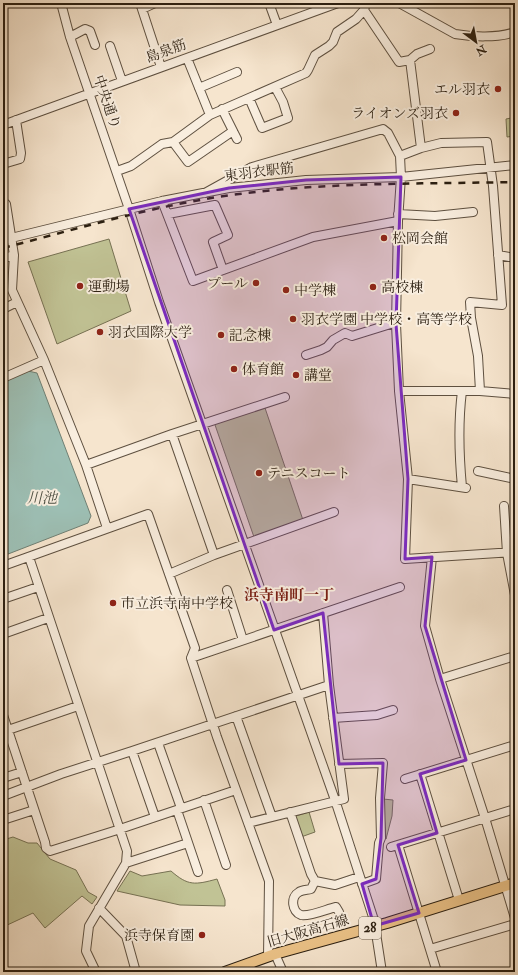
<svg xmlns="http://www.w3.org/2000/svg" width="518" height="975" viewBox="0 0 518 975" font-family="'IM FELL Double Pica','Noto Serif JP',serif">
<rect width="100%" height="100%" fill="#f6e5ce"/>
<filter id="stains"><feTurbulence type="fractalNoise" baseFrequency=".005" numOctaves="4"/><feColorMatrix values="0 0 0 0 .2 0 0 0 0 .09 0 0 0 0 .02 0 0 0 .5 -.17"/></filter>
<radialGradient id="worn" r=".72"><stop offset=".6" stop-color="#630" stop-opacity="0"/><stop offset="1" stop-color="#630" stop-opacity=".3"/></radialGradient>
<!-- green -->
<path fill="#c1c395" stroke="#767153" d="M515,112V136L507,137L506,119L511,118Z
M109,239L131,311L57,344L28,262Z
M264,405L304,523L255,540L214,422Z
M383,799L393,800L392,816L386,839Z
M309,812L315,832L301,837L294,817L296,816Z
M13,837L28,843H37L50,859L76,870L88,892L97,897L92,904L82,896L45,928L33,913L3,927V840Z
M130,871L142,876L171,871C188,886 195,885 217,879L225,900V906L180,905L117,891Z"/>
<!-- water -->
<path fill="#9dbfb4" stroke="#6f7f73" d="M28,371L37,373L91,516L88,523L3,556V382Z"/>
<g fill="none" stroke-linecap="round" stroke-linejoin="round">
<!-- minor casing -->
<g stroke="#5e5040" stroke-width="10">
<path id="minor" d="M61,3L70,37L129,209L159,302L335,800L374,920L382,972
M140,3L161,67
M269,3L277,25
M366,3L364,10L399,62L410,60L421,148L400,156
M399,3L455,34C472,37 498,38 515,32
M142,9L155,3
M70,37L85,29L90,31L95,45
M110,46L122,81
M187,58L210,115
M410,60L417,54L430,49
M199,88L237,72
M249,98L262,128L288,118L283,102L275,87
M222,109L237,139
M3,125L338,3
M173,142L188,162L233,131
M421,148L441,143L487,142L493,186L502,305L470,302L471,318L478,356L480,391
M3,164L20,159L21,153L16,120
M117,171L131,166L162,144L173,142L210,115L306,73L308,70L315,55L329,46L333,42L337,32L356,19L364,10
M205,193L252,167L383,129L388,133L400,156L401,177L398,221L396,324L399,391L408,479L405,559L515,552
M162,201L193,281L313,237L398,221
M3,205L6,204L14,255L12,290L44,360L86,465L107,528
M168,214L215,205L228,235L213,242L223,270
M398,214L435,216L473,212
M3,240L162,201L229,188L306,180L401,177L515,165
M498,255L515,258
M3,258L14,255
M3,309L17,302
M306,355L321,350L327,347L333,340L345,333L352,336L397,322
M3,378L44,360
M399,391H480L515,394
M462,391C458,423 459,455 462,487
M172,434L214,555
M86,465L172,434L285,397
M478,471L515,479
M408,479L466,488
M504,506L507,553L515,595
M29,557L127,851L126,863L89,926L86,951L96,972
M432,557L425,626L440,679L485,818L515,918
M3,566L148,514L195,648L191,658L217,737L269,881L268,957
M169,574L214,555L334,512
M227,590L243,640
M3,599L38,587
M3,634L48,618
M191,658L400,587
M440,679L515,656
M3,715L45,842L46,848L50,851L114,831L236,790
M236,716L272,817
M333,718L377,715L393,710
M8,730L78,706
M158,743L181,808
M132,751L155,817
M339,764L383,763L380,798L381,838L379,843L376,879L362,884
M420,774L459,900
M3,778L22,772
M405,779L515,745
M3,796L61,774L132,751L329,685
M204,800L226,865
M177,810L198,872
M290,812L311,874L315,881L335,885L359,877
M3,820L34,810
M248,823L344,799L329,685L323,613
M398,845L437,972
M391,847L515,809
M126,863L188,843
M315,881L311,889C307,890 302,890 299,892C290,897 292,912 301,915C309,917 327,909 336,907L339,912L341,921
M99,908L126,936L136,972
M430,949L515,924
M275,954L283,972"/>
</g>
<!-- major casing -->
<g stroke="#2b1f11" stroke-width="12">
<path id="major" d="M225,972L275,954L387,923L515,883"/>
</g>
<!-- minor -->
<use href="#minor" stroke="#f9eedf" stroke-width="8"/>
<!-- major -->
<use href="#major" stroke="#ebc287" stroke-width="10"/>
<!-- rail -->
<path stroke="#2b1f11" stroke-width="2.5" stroke-dasharray="7 7" stroke-linecap="butt" d="M3,248C81,228 159,204 239,194C330,182 423,184 515,182"/>
</g>
<!-- marked area -->
<path fill="#7b2cbf" fill-opacity="0.2" stroke="#7b2cbf" stroke-width="3" stroke-linejoin="round" d="M401,177L396,324L408,479L405,559L432,557L425,626L466,760L420,774L437,833L398,845L419,913L374,926L362,884L376,879L381,838L383,763L339,764L323,613L274,630L129,209L229,188L306,180Z"/>
<!-- markers -->
<g fill="#8f2418" stroke="#f9eedf" stroke-width="1.5">
<circle cx="498" cy="89" r="4"/>
<circle cx="456" cy="113" r="4"/>
<circle cx="384" cy="238" r="4"/>
<circle cx="256" cy="283" r="4"/>
<circle cx="80" cy="286" r="4"/>
<circle cx="373" cy="287" r="4"/>
<circle cx="286" cy="290" r="4"/>
<circle cx="293" cy="319" r="4"/>
<circle cx="100" cy="332" r="4"/>
<circle cx="221" cy="335" r="4"/>
<circle cx="234" cy="369" r="4"/>
<circle cx="296" cy="375" r="4"/>
<circle cx="259" cy="473" r="4"/>
<circle cx="113" cy="603" r="4"/>
<circle cx="202" cy="935" r="4"/>
</g>
<g text-anchor="middle" dominant-baseline="central" stroke-width="4" stroke-linejoin="round" paint-order="stroke">
<!-- shield labels -->
<rect fill="#f9eedf" stroke="#695d4f" stroke-width="1" x="359" y="917" width="22" height="22" rx="3"/>
<g font-size="13" font-weight="bold" fill="#2b1f11">
<text x="370" y="928">28</text>
</g>
<!-- street labels -->
<g font-size="14" fill="#2b1f11" stroke="#f9eedf">
<text transform="translate(166 51) rotate(-20)">島泉筋</text>
<text transform="translate(107 102) rotate(71)">中央通り</text>
<text transform="translate(259 172) rotate(-7)">東羽衣駅筋</text>
<text transform="translate(308 931) rotate(-16)">旧大阪高石線</text>
</g>
<!-- poi labels -->
<g font-size="14" fill="#2b1f11" stroke="#f9eedf" text-anchor="start">
<text x="490" y="89" text-anchor="end">エル羽衣</text>
<text x="448" y="113" text-anchor="end">ライオンズ羽衣</text>
<text x="392" y="238">松岡会館</text>
<text x="248" y="283" text-anchor="end">プール</text>
<text x="88" y="286">運動場</text>
<text x="381" y="287">高校棟</text>
<text x="294" y="290">中学棟</text>
<text x="301" y="319">羽衣学園 中学校・高等学校</text>
<text x="108" y="332">羽衣国際大学</text>
<text x="229" y="335">記念棟</text>
<text x="242" y="369">体育館</text>
<text x="304" y="375">講堂</text>
<text x="267" y="473">テニスコート</text>
<text x="121" y="603">市立浜寺南中学校</text>
<text x="194" y="935" text-anchor="end">浜寺保育園</text>
</g>
<!-- water labels -->
<g font-size="15" font-style="italic" fill="#4d4f42" stroke="#f9eedf">
<text x="42" y="498">川池</text>
</g>
<!-- neighbourhood labels -->
<g font-size="15" font-weight="bold" fill="#7a1f14" stroke="#f9eedf">
<text x="289" y="595">浜寺南町一丁</text>
</g>
</g>
<!-- margin -->
<rect width="518" height="975" fill="none" stroke="#f6e5ce" stroke-width="16"/>
<rect x="4" y="4" width="510" height="967" fill="none" stroke="#2b1f11" stroke-width="2"/>
<rect x="8" y="8" width="502" height="959" fill="none" stroke="#2b1f11"/>
<!-- north arrow -->
<g transform="translate(476 42) rotate(148)" stroke="#f9eedf" stroke-width="3" paint-order="stroke">
<path d="M0-3L7 15L0 10L-7 15Z" fill="#2b1f11"/>
<text y="-6" font-size="11" font-weight="bold" text-anchor="middle" fill="#2b1f11">N</text>
</g>
<rect width="100%" height="100%" filter="url(#stains)"/>
<rect width="100%" height="100%" fill="url(#worn)"/>
</svg>
